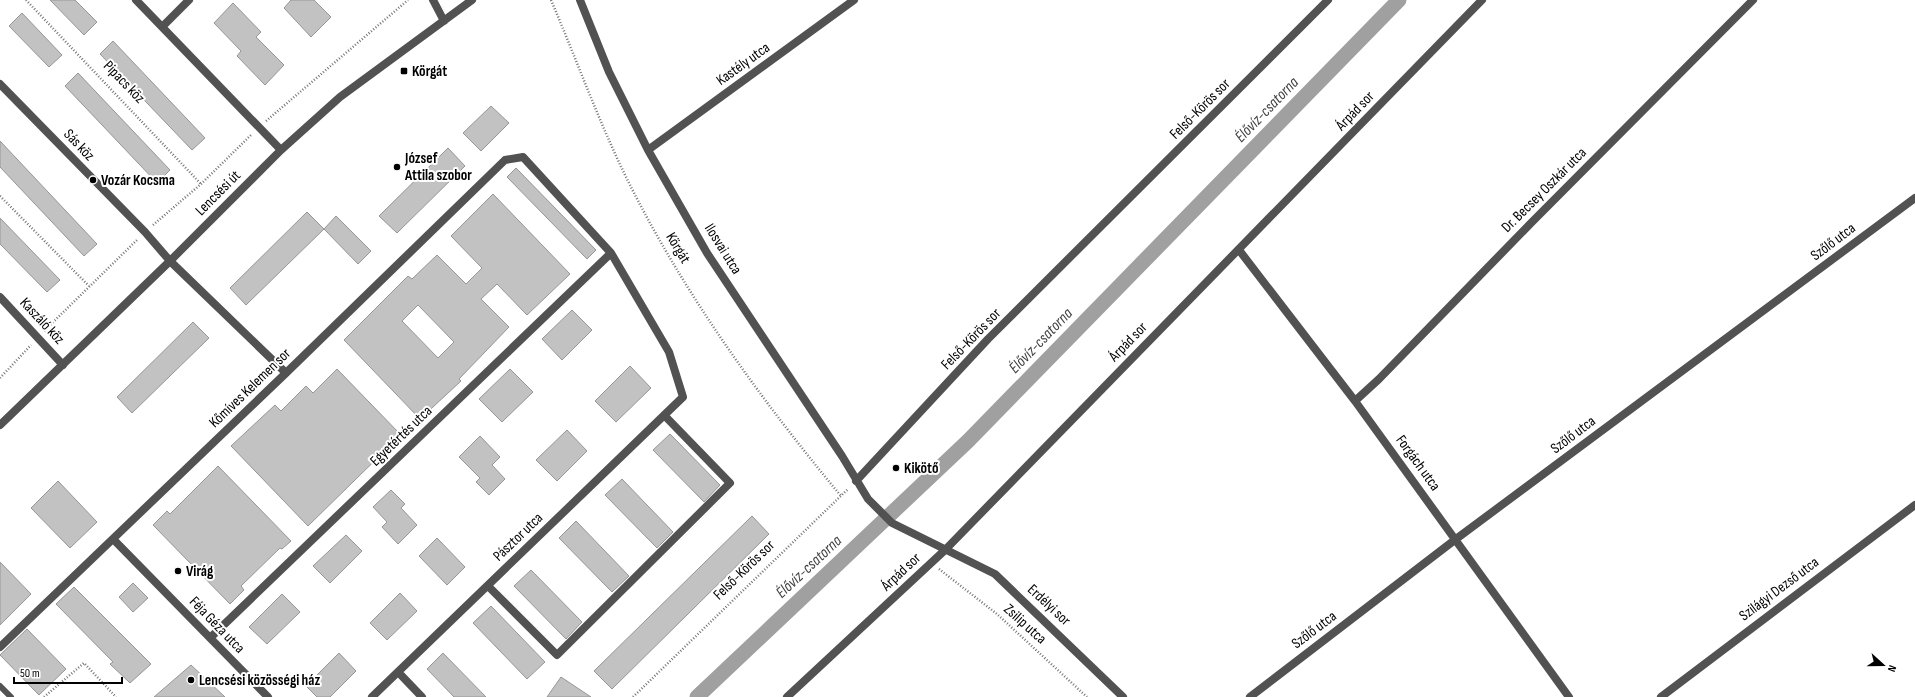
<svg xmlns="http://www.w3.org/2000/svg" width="1915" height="697" viewBox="0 0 1915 697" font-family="'Sofia Sans Condensed',sans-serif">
<rect width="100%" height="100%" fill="#fff"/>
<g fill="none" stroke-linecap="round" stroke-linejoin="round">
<!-- canal -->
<path stroke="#a0a0a0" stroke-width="15" d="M697,697L968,441L1399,0"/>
</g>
<!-- building -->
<path fill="#c2c2c2" stroke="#969696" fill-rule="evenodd" d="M50,0H75L97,22L84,35Z
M291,0H314L331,17L311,37L284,8Z
M233,3L261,32L256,37L284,65L265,85L237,56L241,51L214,23Z
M22,13L62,55L49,67L9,26Z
M113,41L205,138L192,150L100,54Z
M78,73L170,170L157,183L65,86Z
M491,106L509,123L481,151L463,133Z
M0,141L97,244L84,256L0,167Z
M448,148L465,166L397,233L379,216Z
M516,168L596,250L587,259L507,177Z
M493,194L570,274L527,315L497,284L481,299L509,327L459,379L461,381L420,419L344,340L408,276L412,279L437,255L466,284L482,268L451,236ZM418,305L454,342L438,358L402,321Z
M307,212L324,229L246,305L230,288Z
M336,216L371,251L358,264L324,229Z
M0,218L60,280L47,292L0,244Z
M572,310L592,330L562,360L542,339Z
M193,322L209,338L132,413L117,397Z
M630,366L651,388L616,422L595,401Z
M337,369L401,435L308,526L231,446L275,405L281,411L306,386L313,393Z
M510,369L533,392L502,422L479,399Z
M567,430L587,451L557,481L536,460Z
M670,434L720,485L704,502L653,450Z
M480,436L500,457L492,465L505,479L489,495L476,482L480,478L459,457Z
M218,466L291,541L282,549L280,548L241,586L244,590L230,604L153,525L167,511L170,514Z
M622,479L673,532L657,548L605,495Z
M58,481L97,522L70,548L31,508Z
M391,490L405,504L401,508L417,525L398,544L382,527L387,522L373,507Z
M752,516L769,534L612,689L594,671Z
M576,521L629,576L612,592L559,538Z
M346,535L362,551L330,583L313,566Z
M437,538L465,567L447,585L419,556Z
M0,562L31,594L0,625Z
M531,570L582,622L566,639L514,586Z
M133,583L148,598L133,612L119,597Z
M74,587L151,664L130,683L110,664L113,662L56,604Z
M400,593L417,611L387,640L370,623Z
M282,594L300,612L267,644L249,627Z
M491,606L545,662L527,679L473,623Z
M27,629L66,669L39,695L0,655Z
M339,653L356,671L330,697H317L306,686Z
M443,653L486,697H454L427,669Z
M191,665L225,697H154Z
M561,677L591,697H547Z"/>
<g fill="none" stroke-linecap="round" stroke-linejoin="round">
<!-- path -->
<path stroke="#747474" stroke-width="2.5" stroke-dasharray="1 2" stroke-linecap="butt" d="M26,0L201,184
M551,0C578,63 601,128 632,189C688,299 762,401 841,496
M266,121L408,0
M0,196L89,286
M153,225L201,184L252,134
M44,331L138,239
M0,378L31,345
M939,569L997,614L1087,697
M44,697L84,663L116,697
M633,697L848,489"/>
<!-- lane -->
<path stroke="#525252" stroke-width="6" d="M0,686L11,697"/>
<!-- street -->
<path stroke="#525252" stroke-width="8" d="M136,0L281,150
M433,0L444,21
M580,0L609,72L648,150L707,253L842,456L868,499L892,523L995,574L1123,697
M162,27L189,0
M0,84L145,232L170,261L286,373
M648,150L854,0
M1239,250L1355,401L1569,697
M0,297L63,365
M1355,401L1379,379L1531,223L1753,0
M0,425L170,261L281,150L340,97L472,0
M856,481L988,339L1328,0
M113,539L268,697
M488,586L557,655L730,483L664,415
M210,638L611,253
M0,647L286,373L505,160L523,157L611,253L669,352L683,397L372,697
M399,673L422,697
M787,697L945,550L1482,0
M1250,697L1456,539L1915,198
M1661,697L1915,505"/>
</g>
<!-- markers -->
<g fill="#000" stroke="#fff" stroke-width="1.5">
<rect x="400" y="67" width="8" height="8" rx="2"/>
<circle cx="397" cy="167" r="4"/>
<circle cx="93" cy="180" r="4"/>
<circle cx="896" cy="468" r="4"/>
<circle cx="178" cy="571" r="4"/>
<circle cx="191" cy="680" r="4"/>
</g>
<g text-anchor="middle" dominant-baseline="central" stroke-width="4" stroke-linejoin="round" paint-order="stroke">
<!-- street labels -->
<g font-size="15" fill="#000" stroke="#fff">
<text transform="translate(743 64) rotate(-36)">Kastély utca</text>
<text transform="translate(124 82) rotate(46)">Pipacs köz</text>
<text transform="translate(1200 109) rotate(-45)">Felső-Körös sor</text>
<text transform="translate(1355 111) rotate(-46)">Árpád sor</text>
<text transform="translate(79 145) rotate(46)">Sás köz</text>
<text transform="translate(1544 190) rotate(-45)">Dr. Becsey Oszkár utca</text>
<text transform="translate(218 193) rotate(-45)">Lencsési út</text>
<text transform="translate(1833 242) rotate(-37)">Szőlő utca</text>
<text transform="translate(678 248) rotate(59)">Körgát</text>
<text transform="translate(723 249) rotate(58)">Ilosvai utca</text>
<text transform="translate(42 321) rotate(47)">Kaszáló köz</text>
<text transform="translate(971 339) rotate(-46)">Felső-Körös sor</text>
<text transform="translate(1128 342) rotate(-46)">Árpád sor</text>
<text transform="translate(250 388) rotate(-44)">Kőmíves Kelemen sor</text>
<text transform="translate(1573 435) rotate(-37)">Szőlő utca</text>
<text transform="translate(401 436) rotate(-44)">Egyetértés utca</text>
<text transform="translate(1418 463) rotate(54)">Forgách utca</text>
<text transform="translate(518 537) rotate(-44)">Pásztor utca</text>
<text transform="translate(744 570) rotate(-44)">Felső-Körös sor</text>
<text transform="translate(901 572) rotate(-43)">Árpád sor</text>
<text transform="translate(1779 589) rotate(-37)">Szilágyi Dezső utca</text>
<text transform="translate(1049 605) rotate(43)">Erdélyi sor</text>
<text transform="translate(1025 624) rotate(42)">Zsilip utca</text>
<text transform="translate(217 625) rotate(46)">Féja Géza utca</text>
<text transform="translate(1314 630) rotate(-37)">Szőlő utca</text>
</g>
<!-- poi labels -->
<g font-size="15" font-weight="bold" fill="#000" stroke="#fff" text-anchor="start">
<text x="412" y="71">Körgát</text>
<text x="405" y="158">József<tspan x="405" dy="17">Attila szobor</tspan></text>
<text x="101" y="180">Vozár Kocsma</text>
<text x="904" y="468">Kikötő</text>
<text x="186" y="571">Virág</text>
<text x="199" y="680">Lencsési közösségi ház</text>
</g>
<!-- water labels -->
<g font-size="16" font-style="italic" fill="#414141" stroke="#fff">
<text transform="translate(1267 110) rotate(-46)">Élővíz-csatorna</text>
<text transform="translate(1041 341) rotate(-46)">Élővíz-csatorna</text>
<text transform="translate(809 567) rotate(-43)">Élővíz-csatorna</text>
</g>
</g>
<!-- north arrow -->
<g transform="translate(1883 665) rotate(111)" stroke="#ffffff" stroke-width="3" paint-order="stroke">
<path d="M0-3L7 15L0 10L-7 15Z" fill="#000000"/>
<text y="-6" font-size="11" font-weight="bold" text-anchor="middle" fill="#000000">N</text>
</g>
<!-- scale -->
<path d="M14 677v6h108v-6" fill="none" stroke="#000000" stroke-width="2"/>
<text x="20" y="677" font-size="12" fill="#000000" stroke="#ffffff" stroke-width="3" paint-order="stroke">50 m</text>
</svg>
